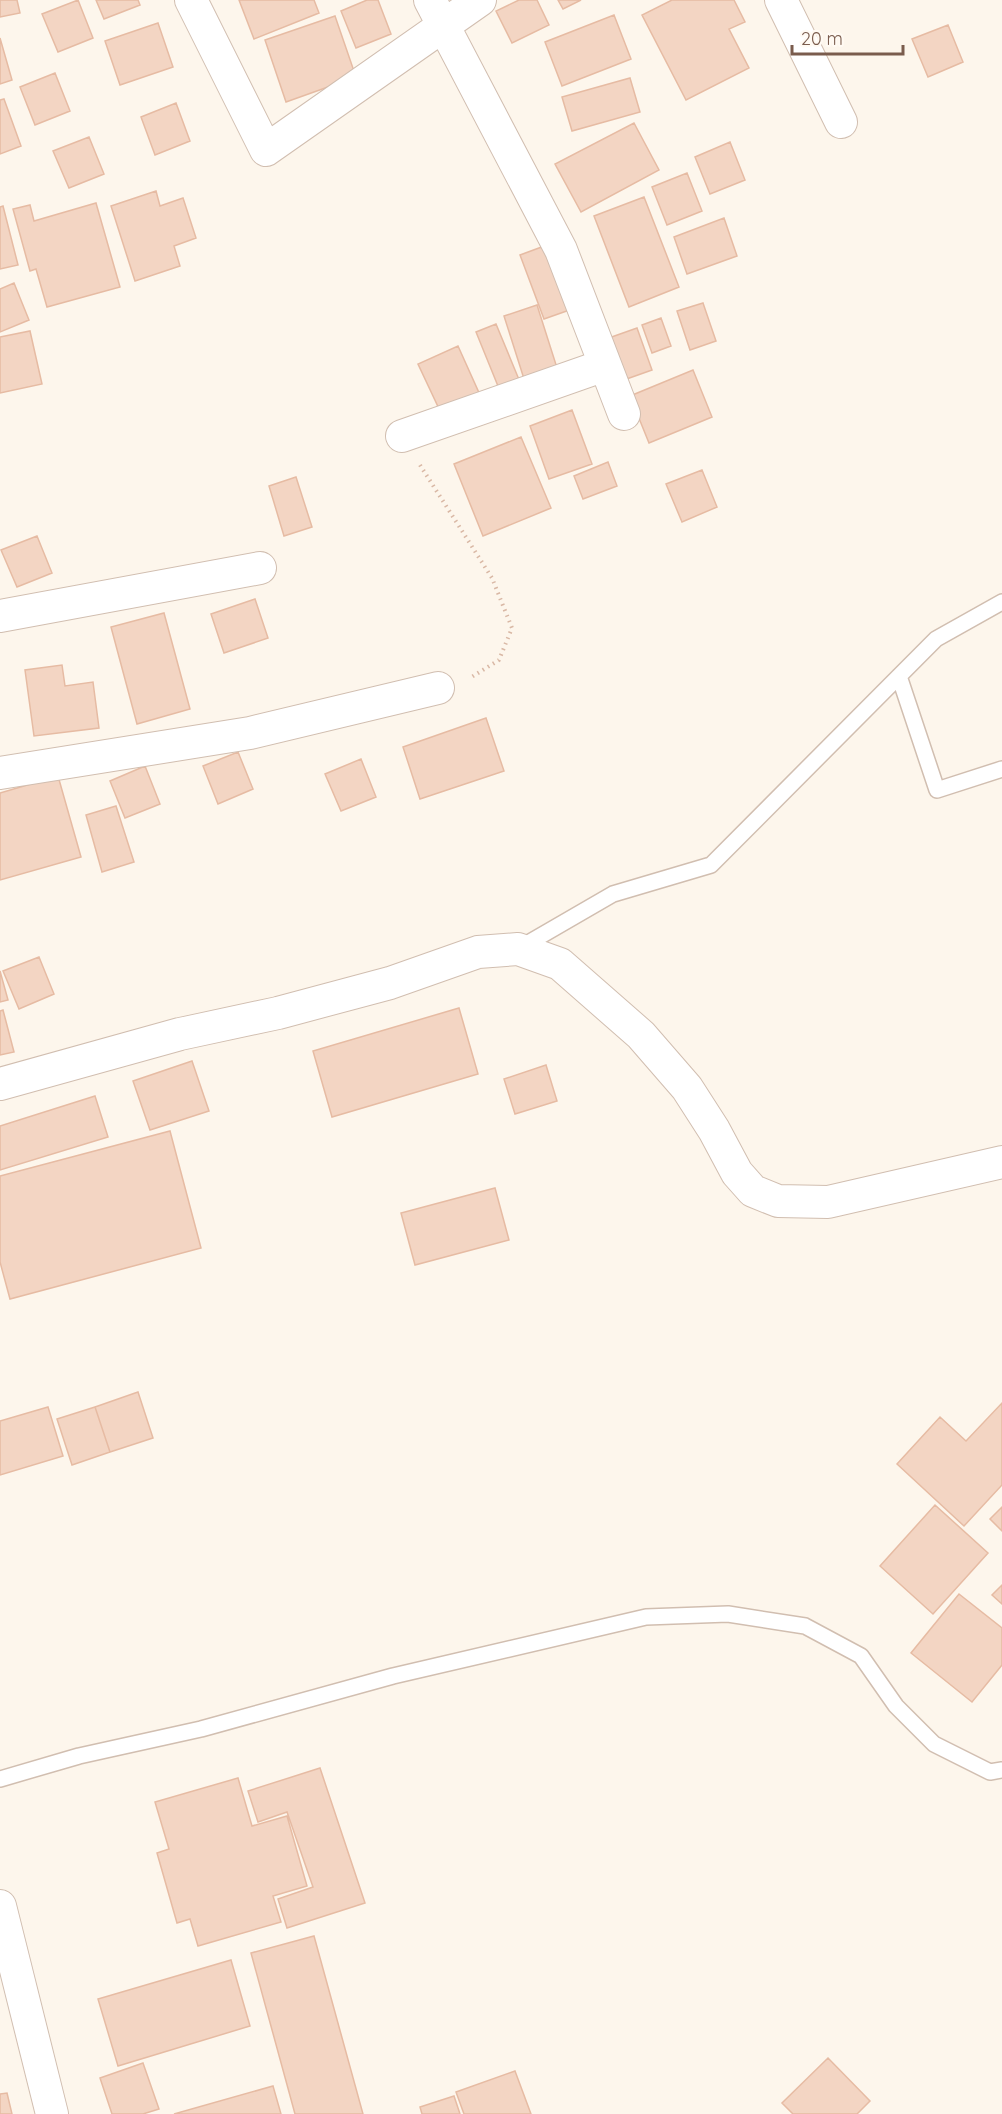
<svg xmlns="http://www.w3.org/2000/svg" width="1002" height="2114" viewBox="0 0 1002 2114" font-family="Quicksand,sans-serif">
<rect width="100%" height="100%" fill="#fdf6ec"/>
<!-- building -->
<path fill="#f3d5c3" stroke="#e6bba3" stroke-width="1.5" d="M0,0H17L20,13L0,17Z
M78,0L93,38L58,52L42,14Z
M96,0H138L140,5L104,19Z
M239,0H314L319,13L254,39Z
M367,0H378L391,34L356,48L341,11Z
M519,0H537L549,25L512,43L496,11Z
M558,0H581L563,9Z
M672,0H734L745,22L729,29L749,68L686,100L642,15Z
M614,15L631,59L562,86L545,42Z
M335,16L356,77L286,102L265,40Z
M158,23L173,67L120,85L105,41Z
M948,25L963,62L928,77L912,39Z
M0,38L12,80L0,84Z
M55,73L70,111L35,125L20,87Z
M630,78L640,112L572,131L562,97Z
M4,99L21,146L0,154V100Z
M176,103L190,141L155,155L141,117Z
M634,123L659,170L581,212L555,164Z
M89,137L104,174L69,188L53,151Z
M730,142L745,180L710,194L695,157Z
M687,173L702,211L667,225L652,187Z
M156,191L160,206L183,198L196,238L174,246L180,266L135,281L111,206Z
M644,197L679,287L629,307L594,216Z
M96,203L120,287L47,307L36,269L30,271L13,209L30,205L34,221Z
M3,206L18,265L0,269V207Z
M724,218L737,256L687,274L674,237Z
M555,242L578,307L544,319L520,255Z
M14,283L29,320L0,332V289Z
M703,303L716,341L690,350L677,311Z
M537,305L558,371L525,382L504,316Z
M661,318L671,346L652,353L642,325Z
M496,324L520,382L500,391L476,332Z
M637,328L652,370L621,381L606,339Z
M30,331L42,384L0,393V337Z
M458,346L480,395L441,413L418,364Z
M693,370L712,417L649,443L630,396Z
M572,410L592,464L549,479L530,426Z
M521,437L551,508L483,536L454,464Z
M608,462L617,486L583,499L574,476Z
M702,470L717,507L682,522L666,484Z
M296,477L312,527L284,536L269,486Z
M37,536L52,573L17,587L1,550Z
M255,599L268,638L224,653L211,614Z
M164,613L190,709L137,724L111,627Z
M62,665L65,686L93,682L99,728L34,736L25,670Z
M486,718L504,771L420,799L403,747Z
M238,752L253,789L218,804L203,766Z
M361,759L376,797L341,811L325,774Z
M145,766L160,804L125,818L110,781Z
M58,776L81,857L0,880V793Z
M116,806L134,862L102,872L86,815Z
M39,957L54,994L19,1009L3,971Z
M0,971L8,1000L0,1002Z
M459,1008L478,1074L332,1117L313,1051Z
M3,1010L14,1052L0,1055V1011Z
M192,1061L209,1111L150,1130L133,1081Z
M546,1065L557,1101L515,1114L504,1079Z
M95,1096L108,1137L0,1170V1126Z
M170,1131L201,1248L10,1299L0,1262V1176Z
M495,1188L509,1240L415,1265L401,1213Z
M138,1392L153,1438L110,1452L95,1407Z
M1002,1403V1485L964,1526L897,1464L940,1417L966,1441Z
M48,1407L63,1456L0,1475V1421Z
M95,1407L110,1452L72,1465L57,1419Z
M935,1505L988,1553L933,1614L880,1566Z
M1002,1507V1531L990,1519Z
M1002,1585V1604L992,1595Z
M959,1594L1002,1628V1665L972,1702L911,1653Z
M320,1768L365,1903L287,1928L278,1899L313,1887L287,1812L258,1822L248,1791Z
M238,1778L252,1826L287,1816L307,1886L273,1896L281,1922L198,1946L190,1919L177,1923L157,1853L169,1849L155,1802Z
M314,1936L363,2114H295L251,1953Z
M231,1960L250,2026L118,2066L98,1999Z
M828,2058L870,2101L857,2114H793L782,2103Z
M143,2063L159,2109L143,2114H112L100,2078Z
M515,2071L531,2114H464L456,2092Z
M273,2086L281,2114H174Z
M7,2093L12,2114H0V2094Z
M454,2096L460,2114H422L420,2107Z"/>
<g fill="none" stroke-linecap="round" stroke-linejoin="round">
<!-- service casing -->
<g stroke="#d1beb0" stroke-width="18">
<path id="service" d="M899,676L937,790L1002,769
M518,949L613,894L711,865L936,639L1002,602
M0,1779L79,1756L201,1729L393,1676L646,1617L728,1614L805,1626L861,1656L896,1706L934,1744L990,1772L1002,1770"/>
</g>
<!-- minor casing -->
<g stroke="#d1beb0" stroke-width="34">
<path id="minor" d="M191,0L266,150L480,0
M430,0L561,250L624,414
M781,0L841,122
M402,436L605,365
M0,616L260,568
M0,773L250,733L438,688
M0,1084L180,1034L278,1013L390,983L478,952L518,949L560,964L641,1035L687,1088L714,1130L737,1173L753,1191L778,1201L828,1202L1002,1162
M0,1906L52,2114"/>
</g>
<!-- path -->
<path stroke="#d9b8a5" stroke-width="4" stroke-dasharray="1.5 4.5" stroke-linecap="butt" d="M420,465L492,578L512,628L499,660L470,678"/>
<!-- service -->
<use href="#service" stroke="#fff" stroke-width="15"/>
<!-- minor -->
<use href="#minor" stroke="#fff" stroke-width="32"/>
</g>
<!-- scale -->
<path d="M792 45v9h111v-9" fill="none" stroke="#7a5c4d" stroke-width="3"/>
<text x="801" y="45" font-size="18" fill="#7a5c4d" stroke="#fffaf3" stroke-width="4.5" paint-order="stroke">20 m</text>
</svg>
